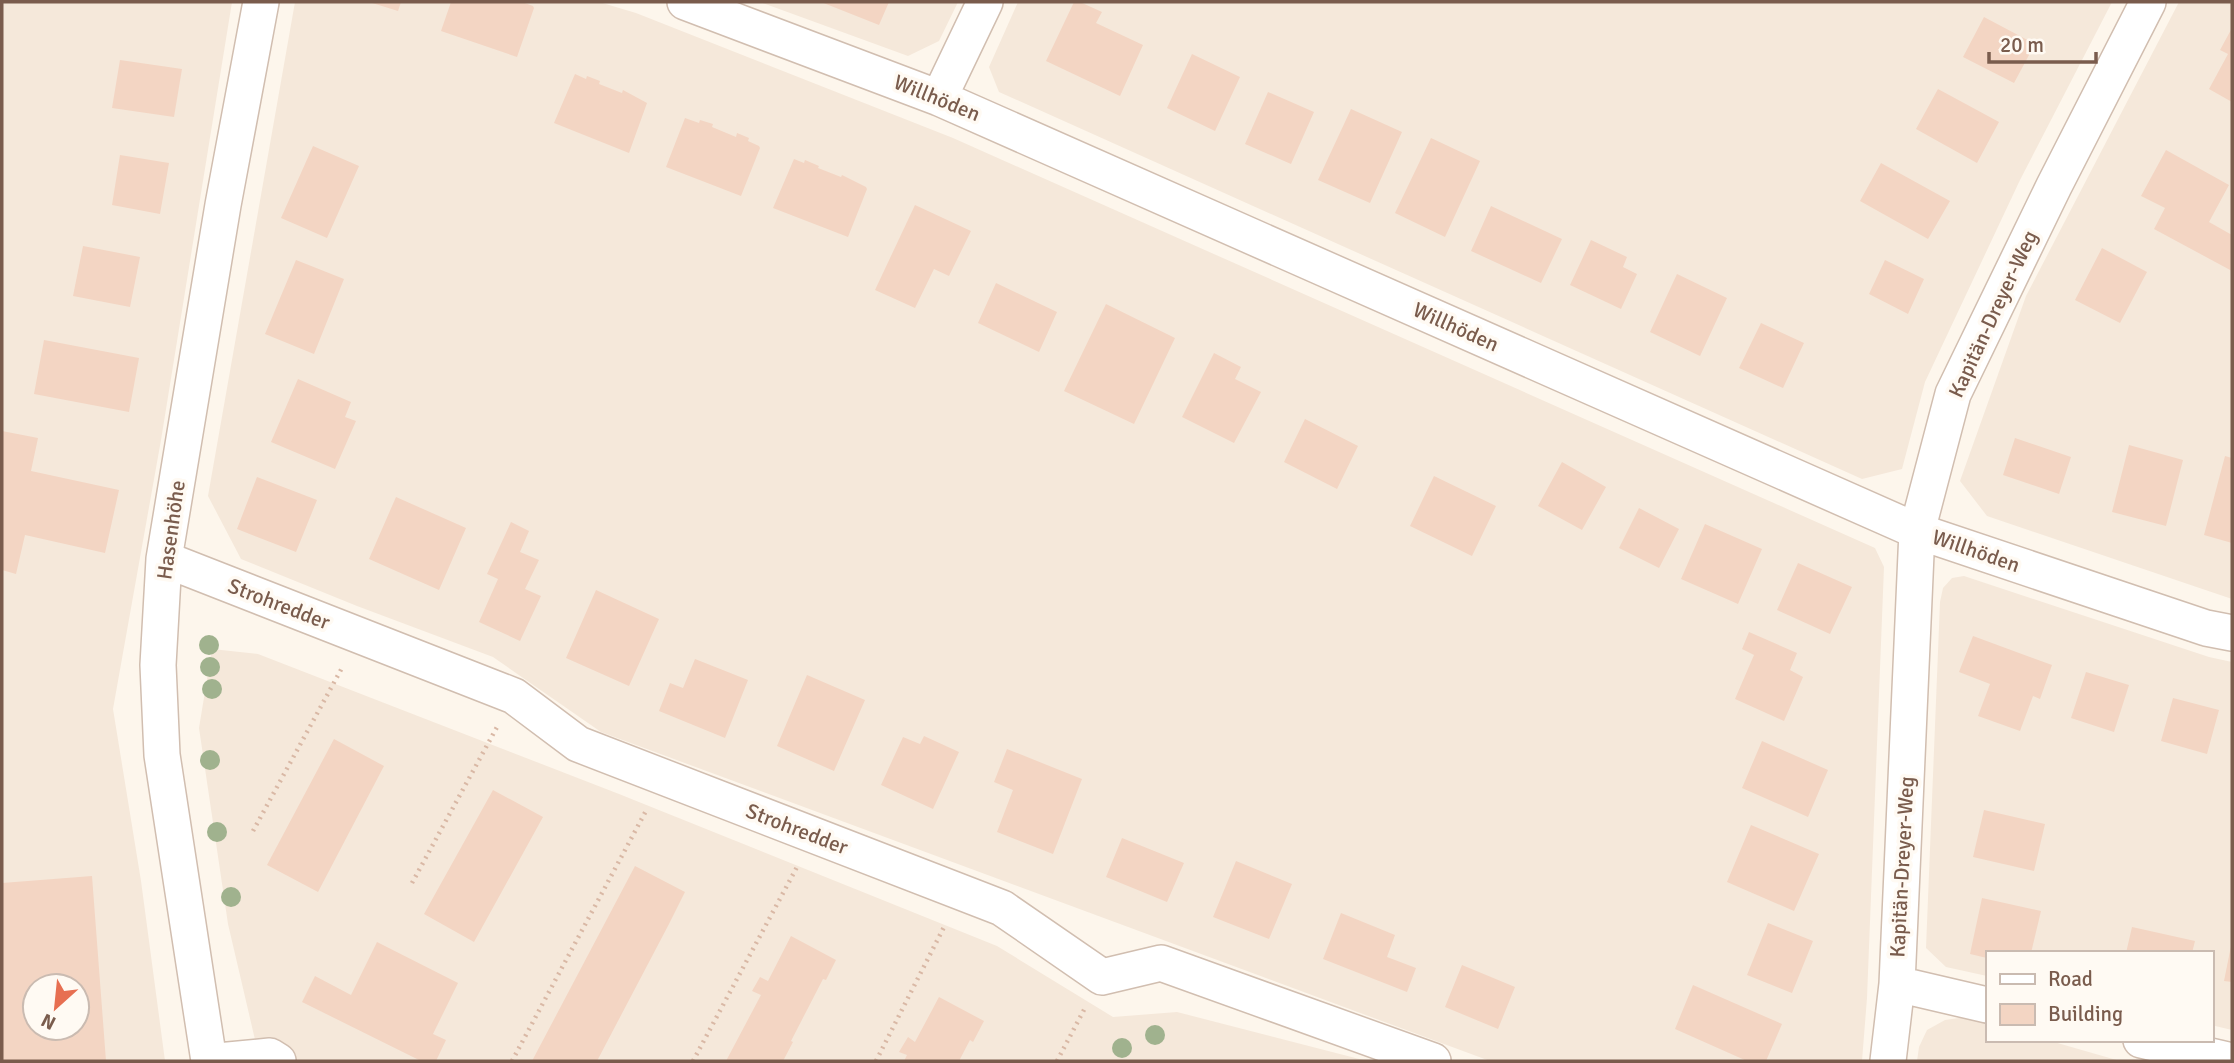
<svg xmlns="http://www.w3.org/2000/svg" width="2234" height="1063" viewBox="0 0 2234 1063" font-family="Signika,sans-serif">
<rect width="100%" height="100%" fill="#fdf6ec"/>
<!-- residential -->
<path fill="#f5e8da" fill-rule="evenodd" d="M2,2H232L161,440L113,709L141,881L165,1061H2ZM35,986H77V1028H35Z
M295,2H599L636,13L953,138L1875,548L1884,567L1867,998L1862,1061H1490L601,732L493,657L357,606L241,559L208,496Z
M760,2H958L939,41L908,56Z
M1018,2H2112L2020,180L1925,382L1902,469L1862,479L999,92L989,67Z
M2179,2H2232V599L1987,516L1960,481L2026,296Z
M1964,576L2209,657L2232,662V1030L2211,1025V953H1987V976L1946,967L1926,948L1940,602L1943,588L1952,578Z
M212,649L258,654L619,794L997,946L1113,1017L1177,1012L1367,1061H260L228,924L199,728Z
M1966,1017L1987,1023V1040H2047L2120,1061H1917L1919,1047L1927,1030L1945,1020Z"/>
<!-- building -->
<path fill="#f3d5c3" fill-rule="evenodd" d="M369,2H401L398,11Z
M451,2H522L533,6L534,8L517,57L441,31Z
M821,2H889L879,25Z
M1074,2H1080L1102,12L1096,23L1143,45L1120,96L1046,61Z
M1984,17L2035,44L2014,83L1963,57Z
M2232,28V102L2209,89L2228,54L2220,50Z
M1192,54L1240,77L1215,131L1167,108Z
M120,60L182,69L174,117L112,108Z
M575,74L586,79L587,76L600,81L599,84L622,93L623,90L647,103L629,153L554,123Z
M1938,89L1999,122L1977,163L1916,129Z
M1268,92L1314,112L1291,164L1245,144Z
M1351,109L1402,132L1370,203L1318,180Z
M685,118L699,123L700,120L713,124L712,127L736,137L737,133L749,138L748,141L759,146L760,148L741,196L666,167Z
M1431,138L1480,161L1445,237L1395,213Z
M313,146L359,166L327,238L281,218Z
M2166,150L2229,185L2209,222L2232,235V271L2154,229L2165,208L2141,196Z
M120,155L169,163L160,214L112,205Z
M794,159L804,163L805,160L819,166L818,168L841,177L842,175L866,187L867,189L848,237L773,208Z
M1881,163L1950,201L1928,239L1860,201Z
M915,205L971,231L949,276L934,269L915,308L875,290Z
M1491,206L1562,239L1541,283L1471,251Z
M1591,240L1627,257L1623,267L1637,274L1621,309L1570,285Z
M83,246L140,257L130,307L73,296Z
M2102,248L2147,272L2120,323L2075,300Z
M296,260L344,279L314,354L265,334Z
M1885,260L1924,279L1908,314L1869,294Z
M1677,274L1727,298L1700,356L1650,332Z
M996,283L1057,312L1039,352L978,323Z
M1106,304L1175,338L1134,424L1064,391Z
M1761,323L1804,343L1783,388L1739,368Z
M44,340L139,358L129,412L34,394Z
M1214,353L1241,367L1235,379L1261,392L1234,443L1182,417Z
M298,379L351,402L345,417L356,421L335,469L271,442Z
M1305,419L1358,446L1337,489L1284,462Z
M2,431L38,438L31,471L119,490L105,553L25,535L16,574L2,570Z
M2015,438L2071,457L2059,494L2003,475Z
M2129,445L2183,460L2166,526L2112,512Z
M2225,456L2232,458V543L2204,535Z
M1562,462L1606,487L1582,530L1538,506Z
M1434,476L1496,506L1472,556L1410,526Z
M257,477L317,500L296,552L237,529Z
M396,497L466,528L439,590L369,559Z
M1639,508L1679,529L1659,568L1619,548Z
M511,522L529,531L520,552L539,560L525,589L541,596L520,641L479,622L498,579L487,574Z
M1705,524L1762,549L1738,604L1681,579Z
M1798,563L1852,587L1830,634L1777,610Z
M596,590L659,619L629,686L566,658Z
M1749,632L1797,653L1790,670L1803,677L1784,721L1735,699L1754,655L1742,649Z
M1973,636L2052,665L2040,699L2033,696L2020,731L1978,716L1990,684L1959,672Z
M695,659L748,680L725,738L659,711L670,683L683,688Z
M2086,672L2129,685L2114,732L2071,718Z
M807,675L865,700L834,771L777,746Z
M2173,698L2219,710L2207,754L2161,741Z
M924,736L959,752L933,809L881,785L903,737L920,744Z
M334,739L384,766L318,892L267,865Z
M1762,741L1828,770L1808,817L1742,788Z
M1007,749L1082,779L1053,854L997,832L1013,790L994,782Z
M493,790L543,817L474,942L424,914Z
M1984,810L2045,824L2034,871L1973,857Z
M1751,825L1819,854L1794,911L1727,882Z
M1122,838L1184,863L1167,902L1106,877Z
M1236,861L1292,884L1269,939L1213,917Z
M635,866L685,892L669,924L597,1061H532Z
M92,876L106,1061H2V883ZM35,986H77V1028H35Z
M1982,898L2041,911L2031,953H1987V958L1970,954Z
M1341,913L1395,935L1387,957L1416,968L1407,992L1323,959Z
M1768,923L1813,941L1792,993L1747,975Z
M2132,927L2195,941L2192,953H2126Z
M791,936L836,960L826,980L823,979L791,1041L793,1042L783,1061H726L761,995L752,991L760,977L768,981Z
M377,942L458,983L433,1034L446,1040L436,1061H421L302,1002L315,976L351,995Z
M2231,946H2232V982L2224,981Z
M1462,965L1515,987L1498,1029L1445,1007Z
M1693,985L1782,1024L1766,1061H1747L1675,1029Z
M939,997L984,1021L973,1042L970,1040L959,1061H904L907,1055L899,1052L908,1037L915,1042Z"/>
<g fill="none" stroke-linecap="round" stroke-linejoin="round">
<!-- minor casing -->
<g stroke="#d1beb0" stroke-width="38">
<path id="minor" d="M685,2L939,98L1917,531L2206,628L2232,633
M939,98L985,2
M164,559L514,696L578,744L1002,908L1102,977L1161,963L1433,1061
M1897,984L1987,1005
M2141,1040L2232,1061
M209,1061L162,755L158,665L164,559L223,205L261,2
M218,1061L270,1056L278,1061
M1888,1061L1897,984L1917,531L1953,394L2054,186L2148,2"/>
</g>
<!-- path -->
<path stroke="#d9b8a5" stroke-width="4.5" stroke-dasharray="2 5" stroke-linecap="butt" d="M253,831L343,666
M412,883L497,727
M512,1061L647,809
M693,1061L797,867
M876,1061L945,925
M1057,1061L1086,1006"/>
<!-- minor -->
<use href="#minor" stroke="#fff" stroke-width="35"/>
</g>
<!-- trees -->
<g fill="#a0b28e">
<circle cx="209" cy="645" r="10"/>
<circle cx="210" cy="667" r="10"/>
<circle cx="212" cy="689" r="10"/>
<circle cx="210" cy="760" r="10"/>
<circle cx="217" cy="832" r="10"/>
<circle cx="231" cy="897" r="10"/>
<circle cx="1155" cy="1035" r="10"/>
<circle cx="1122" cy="1048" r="10"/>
</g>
<g text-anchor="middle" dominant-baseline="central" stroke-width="7" stroke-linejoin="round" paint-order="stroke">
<!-- street labels -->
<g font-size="21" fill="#7a5c4d" stroke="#fffaf3">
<text transform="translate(937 98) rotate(22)">Willhöden</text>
<text transform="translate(1993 314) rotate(-65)">Kapitän-Dreyer-Weg</text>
<text transform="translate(1456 327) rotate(24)">Willhöden</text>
<text transform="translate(171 530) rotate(-82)">Hasenhöhe</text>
<text transform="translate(1976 551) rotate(19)">Willhöden</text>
<text transform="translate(279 604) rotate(21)">Strohredder</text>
<text transform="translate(797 829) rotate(21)">Strohredder</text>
<text transform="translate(1902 867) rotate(-87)">Kapitän-Dreyer-Weg</text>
</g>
</g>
<!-- border -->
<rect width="2234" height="1063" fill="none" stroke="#7a5c4d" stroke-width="7"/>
<!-- legend -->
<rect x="1986" y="951" width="228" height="91" fill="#fffaf3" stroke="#cabbb1" stroke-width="2"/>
<rect x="2000" y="974" width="35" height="10" fill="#ffffff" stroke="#cabbb1" stroke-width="2"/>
<text x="2048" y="986" font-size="21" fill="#7a5c4d">Road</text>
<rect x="2000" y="1004" width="35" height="21" fill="#f3d5c3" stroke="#cabbb1" stroke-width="2"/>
<text x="2048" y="1021" font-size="21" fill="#7a5c4d">Building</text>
<!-- north arrow -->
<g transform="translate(56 1007) rotate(207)"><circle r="33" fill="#fffaf3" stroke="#cabbb1" stroke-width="2"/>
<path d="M0-5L12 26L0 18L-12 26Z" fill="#e76f51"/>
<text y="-10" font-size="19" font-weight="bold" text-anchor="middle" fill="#7a5c4d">N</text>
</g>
<!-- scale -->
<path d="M1989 52v10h107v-10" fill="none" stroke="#7a5c4d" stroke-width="3.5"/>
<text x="2000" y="52" font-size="21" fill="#7a5c4d" stroke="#fffaf3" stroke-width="5" paint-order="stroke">20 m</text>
</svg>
